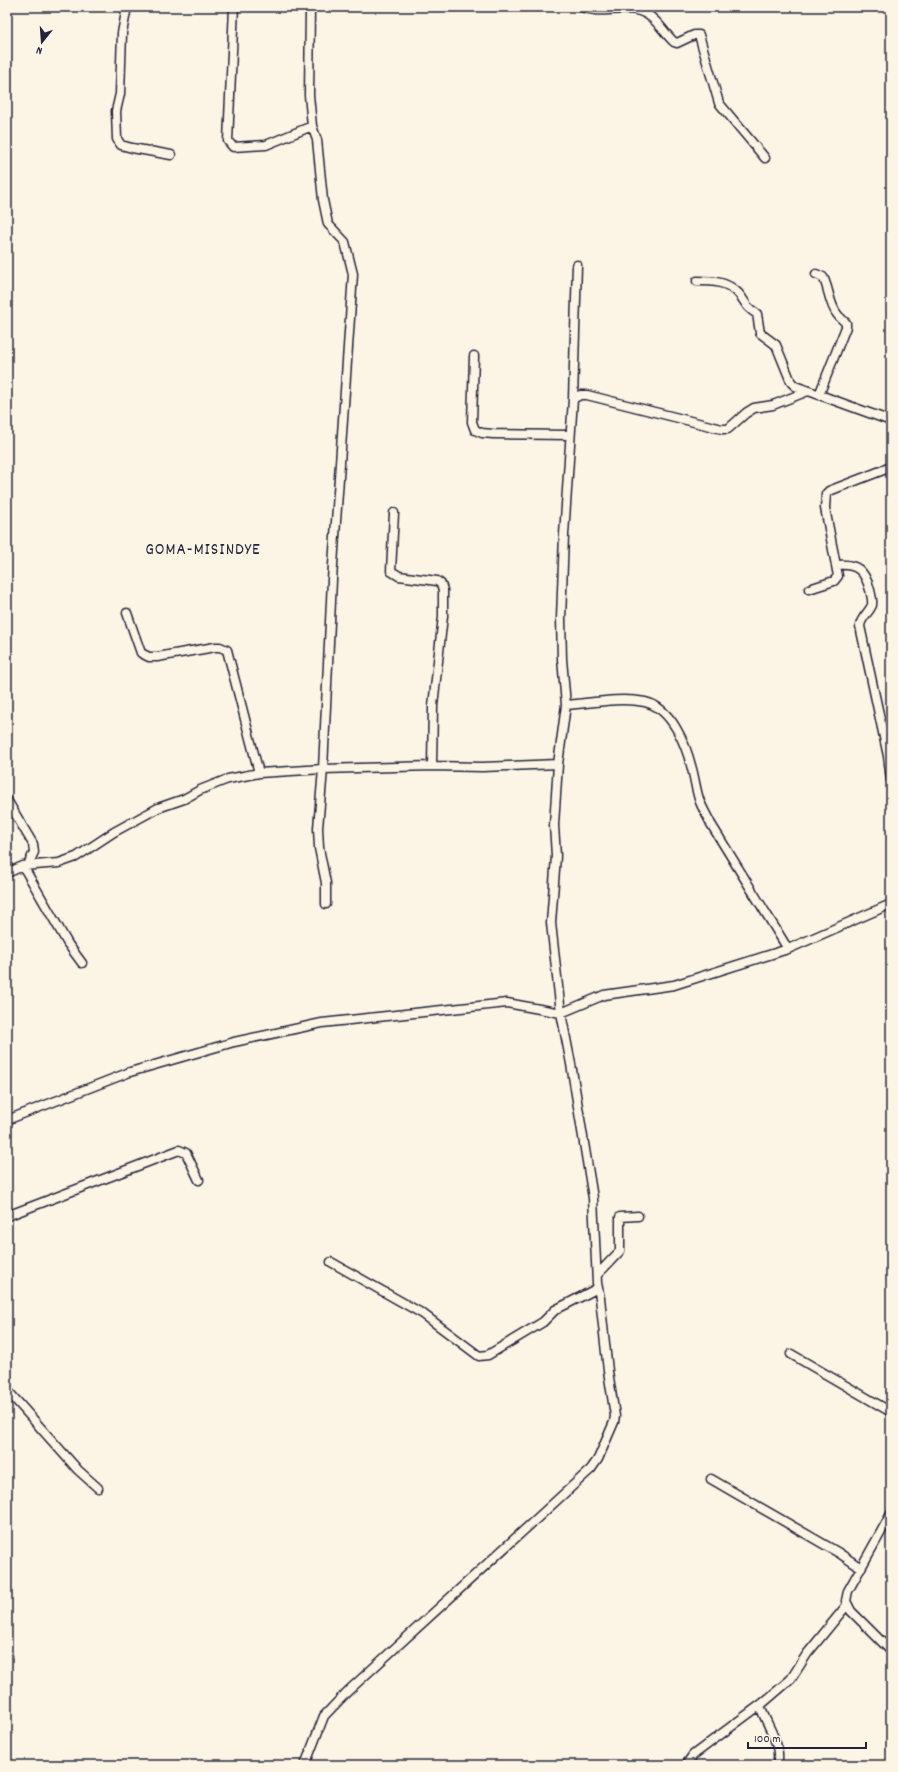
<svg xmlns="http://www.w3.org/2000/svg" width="898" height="1772" viewBox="0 0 898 1772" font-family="Dekko,sans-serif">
<rect width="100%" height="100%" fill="#fcf5e5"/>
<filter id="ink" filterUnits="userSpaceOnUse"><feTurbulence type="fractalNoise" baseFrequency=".025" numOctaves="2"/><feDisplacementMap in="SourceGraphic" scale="8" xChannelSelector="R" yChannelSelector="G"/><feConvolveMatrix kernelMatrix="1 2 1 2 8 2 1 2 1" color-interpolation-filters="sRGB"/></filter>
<g filter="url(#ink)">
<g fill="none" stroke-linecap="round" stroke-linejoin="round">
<!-- street casing -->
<g stroke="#22223b" stroke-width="11">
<path id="street" d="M127,7L122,33L120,94L116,111L117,139L121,145L132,148L171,155
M234,7L228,141L233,147L266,145L312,126
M310,7L309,95L312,126L317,140L323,200L328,224L345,242L353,274L332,580L323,769L318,828L319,848L326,883V904
M581,7C603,16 627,2 648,15C659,22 665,34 674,42L677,43L694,35H699L719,103L765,158
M816,274L823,277C829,288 829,304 837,314C839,317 843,320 846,323V327L819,395
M697,281C713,281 726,281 738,293C747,303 744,306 757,314L760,333L776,345L791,382L795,386L891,421
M474,356L472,422L475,430L482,433L493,434L570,435
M573,399L580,395H587L722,429H728L746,413L754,408L773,405L808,391
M394,513L391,571L399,576L437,581L441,584L443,590V616L433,706L432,766
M837,565C857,563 865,571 870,590C871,595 873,600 872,605C869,613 861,617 860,626L888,756L891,780
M809,589L834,581L838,576L825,508L826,494L829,491L891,467
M127,613L141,653L149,657H157L215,647H220L227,650L259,773
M566,705C591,703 620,697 645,702C672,708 686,745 692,769C695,780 696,791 700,802C703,809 707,816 711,824L788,949
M558,764L566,705L562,659L561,619L564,535L573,399L577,265
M7,800L33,844L34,852L28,865
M23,866L68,944L82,963
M7,873L23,866L59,863L76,857L114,832L158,808L184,799L200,790L228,779L259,773L323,769L432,766L482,767L558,764L554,825L556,856L551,923L561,1013L571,1064L593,1198L597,1283L600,1298L608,1371L615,1416L614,1422L598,1459L591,1469L348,1691L324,1716L305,1765
M7,1120L130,1072L234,1042L322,1023L507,1003L561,1013L604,995L674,985L788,949L891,904
M7,1216L179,1150L186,1153L199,1180
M331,1262L423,1314L479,1356L488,1355L543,1322L555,1310L598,1288
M597,1275L620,1251V1217L638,1216
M791,1354L891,1412
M7,1390L78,1470L98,1488
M711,1479L839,1553L861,1568
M891,1514L848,1591L846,1601L851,1611L891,1651
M760,1705C765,1724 783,1744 777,1765
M686,1765L693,1755L763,1703L791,1679L807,1654L847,1605"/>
</g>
<!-- street -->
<use href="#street" stroke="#fcf5e5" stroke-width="8"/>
</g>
</g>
<g text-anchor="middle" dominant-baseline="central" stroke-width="3" stroke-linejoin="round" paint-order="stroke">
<!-- quarter labels -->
<g font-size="17" letter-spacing="1" fill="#22223b" stroke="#fcf5e5">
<text x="203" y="551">GOMA-MISINDYE</text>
</g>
</g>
<!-- margin -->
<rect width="898" height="1772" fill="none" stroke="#fcf5e5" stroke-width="24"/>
<rect x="12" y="12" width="874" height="1748" fill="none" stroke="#22223b" stroke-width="1.5" filter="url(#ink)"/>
<!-- north arrow -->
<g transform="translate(42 42) rotate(197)" stroke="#fcf5e5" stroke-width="3" paint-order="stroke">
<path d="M0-3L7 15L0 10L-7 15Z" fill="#22223b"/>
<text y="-6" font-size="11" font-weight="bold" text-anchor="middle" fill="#22223b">N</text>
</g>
<!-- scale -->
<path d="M748 1742v6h118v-6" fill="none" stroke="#22223b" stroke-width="2"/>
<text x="754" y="1742" font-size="12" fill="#22223b" stroke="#fcf5e5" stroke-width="3" paint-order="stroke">100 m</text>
</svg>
